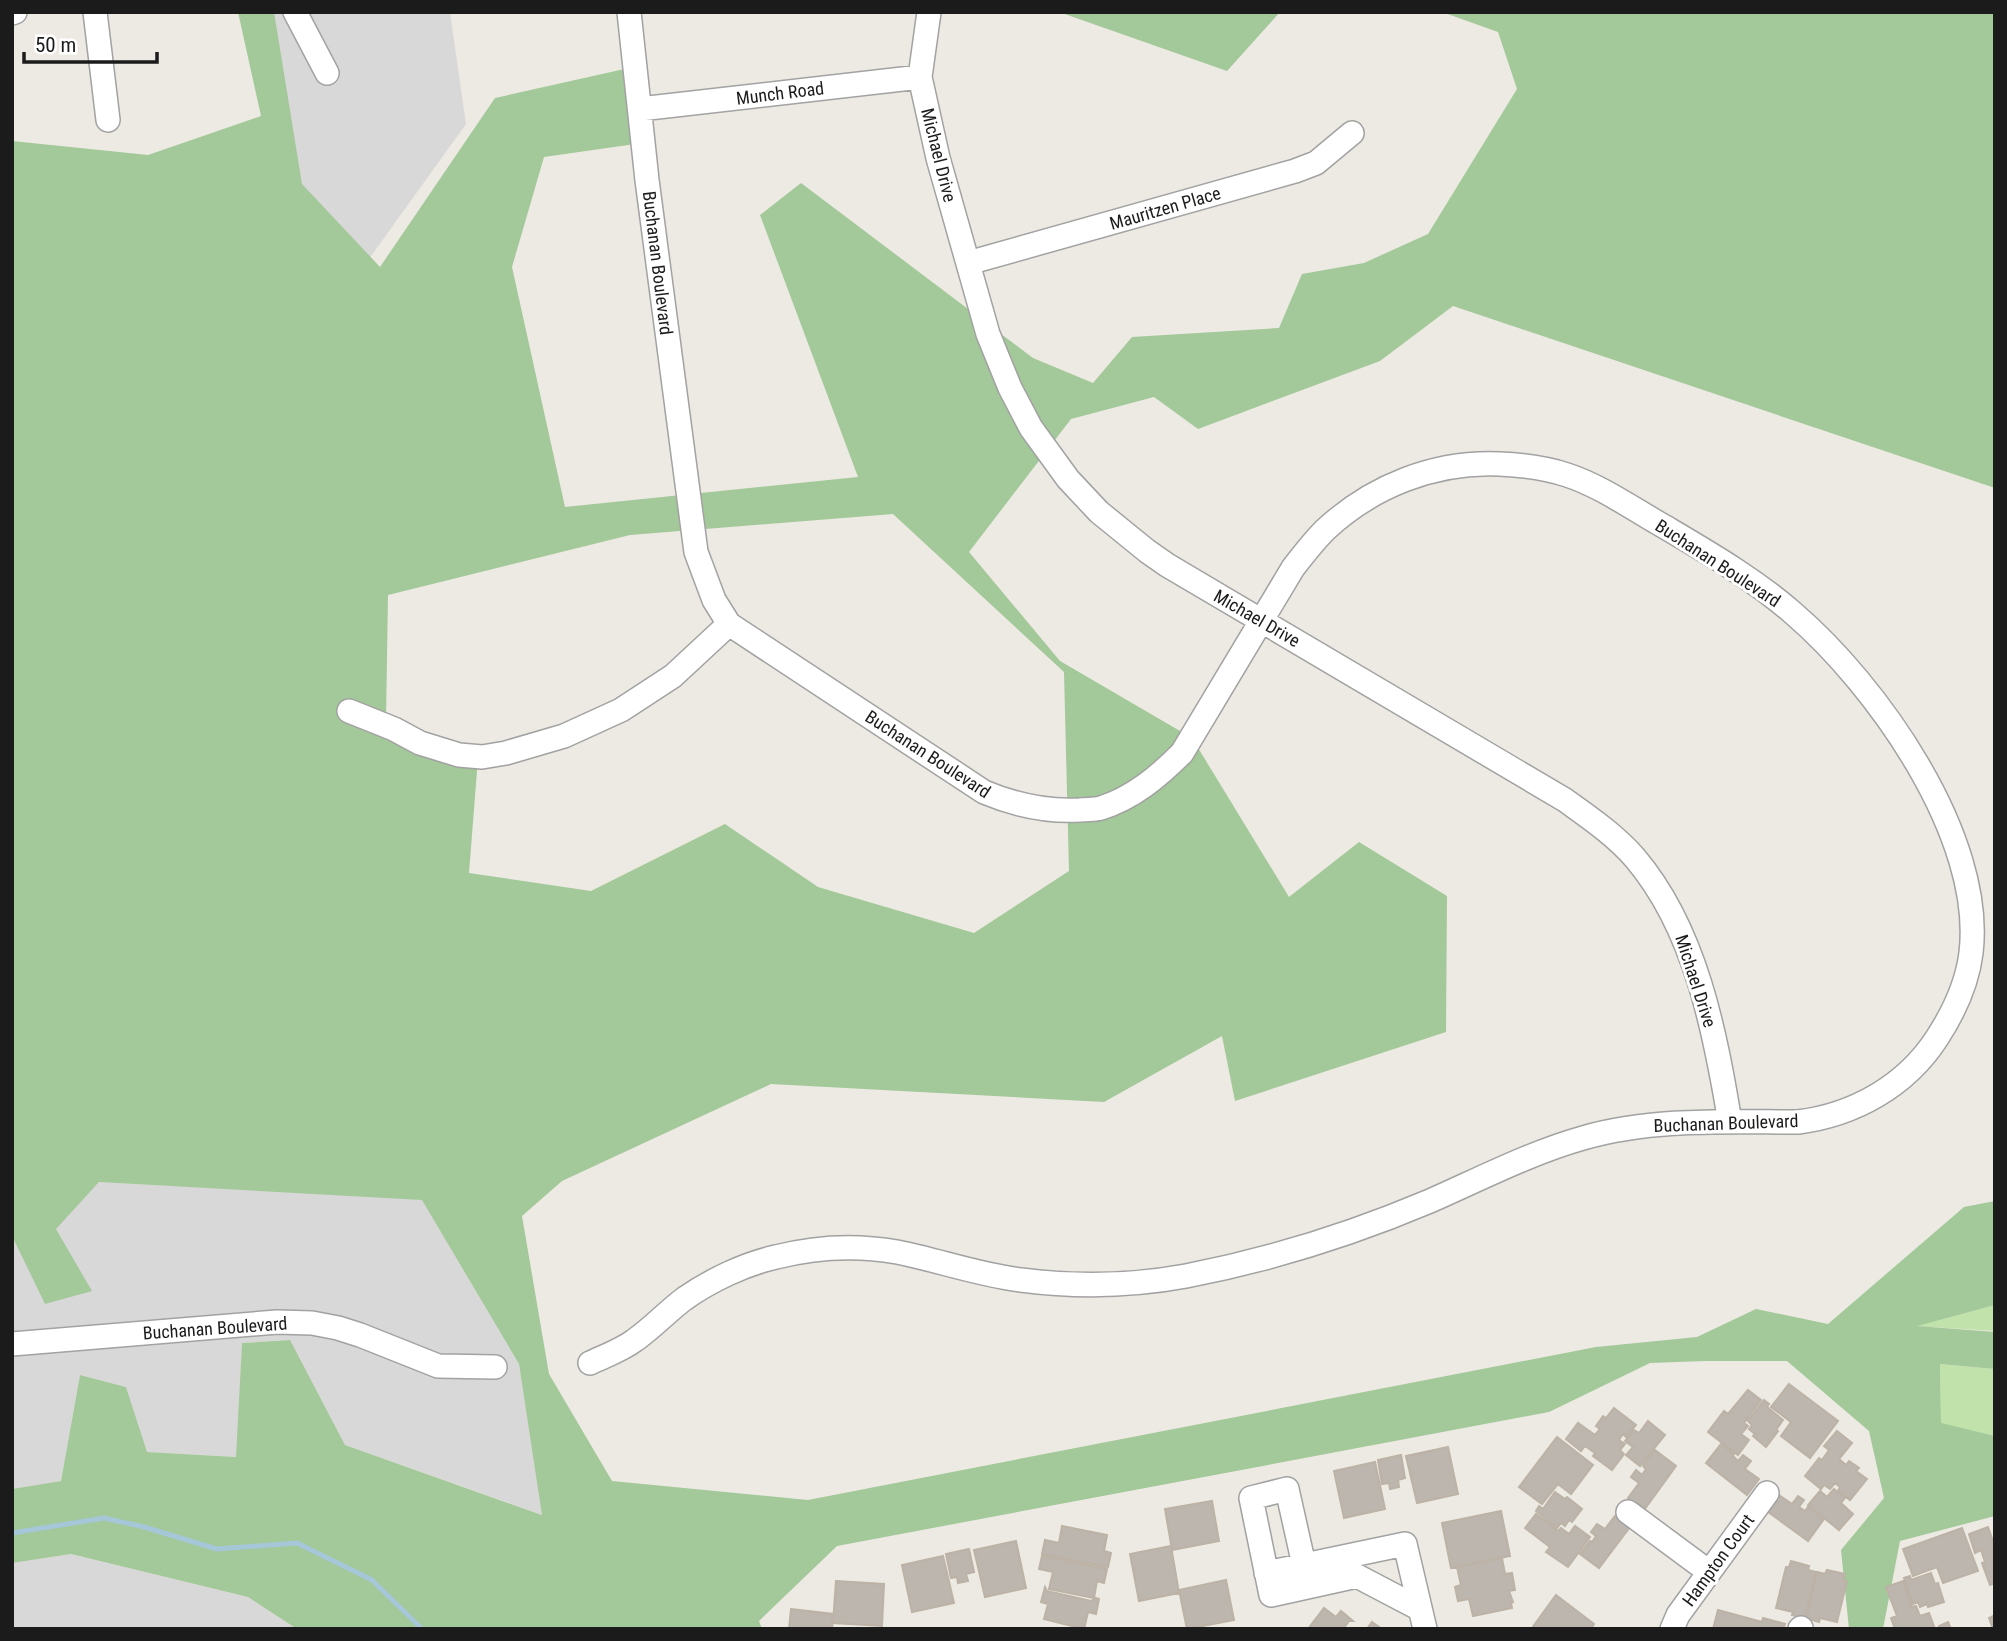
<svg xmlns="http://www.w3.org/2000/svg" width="2007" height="1641" viewBox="0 0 2007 1641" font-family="'Roboto Condensed',sans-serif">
<rect width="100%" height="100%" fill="#eceae2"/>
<!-- residential -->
<path fill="#d9d8d8" d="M261,12H450L466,124L356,277L280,184Z
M99,1182L422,1199L519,1364L543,1515L345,1445L289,1340L242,1343L237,1457L146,1452L126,1387L80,1375L61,1481L12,1489V1236L45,1303L56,1228Z
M71,1554L248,1597L297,1629H12V1563Z"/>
<!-- grass -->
<path fill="#c1e3ab" d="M1995,1305V1331L1914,1326Z
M1940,1364L1995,1369V1436L1941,1424Z"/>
<!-- forest -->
<path fill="#a3c899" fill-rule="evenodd" d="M238,12H274L302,184L380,267L495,98L638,66L649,142L544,157L512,267L565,507L858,477L760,215L801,183L1033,358L1093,383L1132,337L1279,328L1302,274L1364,263L1428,234L1517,89L1498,32L1442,12H1995V488L1453,306L1380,361L1198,429L1154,397L1071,419L969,552L1060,661L1192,738L1289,897L1359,842L1447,896L1446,1032L1235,1101L1222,1036L1104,1102L771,1084L562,1181L522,1216L549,1374L612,1481L808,1500L1596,1347L1697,1337L1756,1309L1828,1324L1964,1207L1995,1201V1305L1917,1326L1995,1332V1369L1940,1364L1941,1423L1995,1436V1516L1900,1541L1883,1629H1849L1841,1550L1884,1498L1869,1431L1787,1361H1705L1650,1363L1549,1412L837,1546L759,1621L762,1629H297L248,1597L71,1554L12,1563V1489L61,1481L80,1375L126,1387L147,1452L236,1457L242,1343L290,1340L345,1445L542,1515L519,1364L422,1200L99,1182L56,1229L92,1291L45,1304L12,1236V141L148,155L261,116ZM893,514L1064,672L1069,871L974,933L818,887L725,824L591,891L469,873L478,758L386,721L388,595L630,535Z
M1059,12H1280L1227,71Z"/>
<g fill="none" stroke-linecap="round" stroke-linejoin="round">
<!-- stream -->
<path stroke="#a5c7d7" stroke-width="5" d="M12,1533L104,1518L144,1527L217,1549L297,1543L372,1580L422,1629"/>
</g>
<!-- building -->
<path fill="#bcb6af" stroke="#bcb2a5" stroke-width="2" d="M1789,1384L1838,1421L1810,1458L1781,1436L1791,1422L1771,1407Z
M1748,1390L1761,1400L1744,1423L1748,1426L1741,1434L1749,1440L1738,1455L1708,1432L1724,1411L1728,1414Z
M1764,1400L1769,1404L1767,1407L1783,1420L1776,1430L1778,1431L1766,1447L1753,1436L1755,1434L1749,1429L1752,1425L1748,1421Z
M1614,1408L1636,1425L1626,1437L1623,1434L1619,1440L1625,1444L1620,1450L1624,1454L1612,1470L1593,1456L1595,1453L1585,1446L1581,1451L1566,1439L1578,1423L1595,1435L1600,1429L1596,1426L1603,1416L1606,1418Z
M1648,1421L1665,1435L1640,1466L1626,1455L1633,1447L1625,1441L1634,1430L1639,1433Z
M1837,1431L1852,1443L1839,1459L1846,1465L1849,1461L1859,1468L1856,1471L1867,1479L1850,1500L1838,1491L1840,1487L1835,1483L1830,1489L1824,1485L1821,1489L1805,1476L1819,1458L1822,1460L1829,1450L1824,1446Z
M1557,1437L1593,1465L1571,1494L1558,1484L1542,1504L1519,1487Z
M1721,1444L1734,1454L1733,1456L1738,1461L1743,1455L1751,1461L1745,1469L1759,1479L1747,1495L1706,1463Z
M1448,1447L1458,1494L1417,1503L1406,1456Z
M1655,1450L1676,1466L1644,1510L1628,1498L1639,1483L1631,1477L1636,1470L1642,1475L1646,1469L1643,1466Z
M1401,1455L1405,1478L1398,1480L1399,1487L1390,1489L1389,1483L1382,1484L1378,1460Z
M1375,1462L1385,1509L1344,1518L1334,1471Z
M1834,1489L1845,1498L1841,1503L1853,1514L1839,1530L1808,1505L1820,1491L1827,1497Z
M1555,1492L1565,1499L1567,1497L1582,1509L1572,1522L1569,1520L1565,1526L1561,1523L1557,1528L1536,1511L1539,1506L1543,1509Z
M1776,1493L1792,1504L1798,1496L1804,1500L1799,1507L1805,1511L1808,1507L1824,1519L1808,1541L1764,1509Z
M1212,1501L1219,1541L1172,1550L1165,1509Z
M1501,1511L1510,1556L1451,1568L1442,1523Z
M1536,1514L1558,1531L1561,1528L1569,1534L1575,1526L1590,1537L1568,1567L1546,1552L1550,1547L1525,1528Z
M1615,1516L1630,1527L1599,1568L1580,1554L1590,1541L1592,1542L1596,1536L1591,1532L1597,1524L1605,1529Z
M1062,1526L1107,1535L1104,1551L1111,1553L1108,1567L1042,1554L1045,1540L1059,1543Z
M1988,1527L1995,1547V1583L1990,1585L1982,1563L1985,1562L1981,1550L1975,1553L1969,1534Z
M1962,1528L1978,1571L1943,1583L1937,1567L1913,1576L1903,1549Z
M1016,1541L1026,1588L985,1597L974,1550Z
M1171,1546L1179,1593L1139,1601L1130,1554Z
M969,1549L974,1572L966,1574L968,1581L958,1583L957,1577L951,1578L946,1554Z
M943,1556L954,1603L912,1612L902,1565Z
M1042,1556L1107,1569L1104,1583L1097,1581L1094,1598L1049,1589L1053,1572L1039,1569Z
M1502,1558L1505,1574L1512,1573L1515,1590L1509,1591L1513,1602L1511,1603L1512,1608L1473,1616L1469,1599L1458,1601L1455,1587L1461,1585L1457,1567Z
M1791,1561L1809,1566L1808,1570L1816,1572L1805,1618L1792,1615L1793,1612L1776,1608L1786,1567H1789Z
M1827,1570L1845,1574L1843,1580L1847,1581L1837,1622L1820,1618L1819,1622L1806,1618L1817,1572L1825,1574Z
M1931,1573L1935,1584L1938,1583L1944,1602L1928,1607L1927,1604L1920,1607L1918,1602L1913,1604L1904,1578L1910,1576L1911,1580Z
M1226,1580L1234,1620L1187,1629L1179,1590Z
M836,1581L884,1584L882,1626L833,1623Z
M1903,1581L1912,1607L1916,1606L1920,1616L1929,1613L1935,1629H1895L1891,1618L1897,1616L1886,1587Z
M1045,1587L1047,1591L1091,1601L1096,1598L1099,1599L1096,1614L1088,1612L1084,1629L1044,1619L1048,1604L1041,1602Z
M1556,1595L1594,1624L1591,1629L1532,1628Z
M1324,1608L1336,1617L1341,1611L1353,1621H1349L1343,1629H1308Z
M791,1609L833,1614L832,1629H789Z
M1718,1610L1762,1622L1763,1618L1785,1624L1783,1629H1713Z
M1995,1615V1629H1993L1989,1618Z
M1372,1622L1382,1629H1367Z
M1948,1622L1951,1629H1940L1939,1626Z"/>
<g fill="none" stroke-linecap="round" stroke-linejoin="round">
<!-- minor casing -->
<g stroke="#a2a2a2" stroke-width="26">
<path id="minor" d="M95,12L108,120
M295,12L327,73
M929,12L920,77L938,158L988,334L1010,388L1031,428L1068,479L1099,512L1147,551L1167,565L1565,800C1590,818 1615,835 1635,858C1696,930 1715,1032 1730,1122
M12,13L15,12
M640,109L920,77
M968,263L1295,171L1316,163L1352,133
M349,711L394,729L420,743L459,755L482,757L506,753L564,736L621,710L673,676L729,624
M12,1344L277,1322L312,1323L338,1328L360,1335L438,1366L495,1367
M590,1363C605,1356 622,1350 635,1340C652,1328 667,1312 684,1299C711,1280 745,1264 776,1257C815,1247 858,1245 897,1252C938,1260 979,1275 1021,1280C1075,1287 1132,1286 1186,1276C1269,1260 1352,1234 1430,1201C1480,1179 1530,1153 1583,1138C1652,1118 1727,1122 1798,1122C1854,1115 1906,1086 1937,1038C1954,1012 1967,985 1971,953C1985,837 1877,685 1793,613C1754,579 1709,553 1665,527C1633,509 1601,486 1567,475C1546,468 1521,465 1500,464C1435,461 1372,486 1325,530C1313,542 1303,555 1293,568L1182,753C1159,776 1133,798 1101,808C1095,810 1087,809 1080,810C1046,812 1015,805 984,792L729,624L714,600L696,552L647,180L629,12
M1628,1512L1709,1572
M1304,1565L1287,1489L1251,1498L1271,1595L1357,1576L1420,1609
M1266,1573L1405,1544L1425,1629
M1672,1629L1678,1615L1767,1493
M1800,1629L1801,1628"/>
</g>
<!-- minor -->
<use href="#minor" stroke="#fff" stroke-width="23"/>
</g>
<g text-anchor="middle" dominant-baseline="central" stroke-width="6" stroke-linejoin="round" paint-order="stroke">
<!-- street labels -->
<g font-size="18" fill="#1b1b1b" stroke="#fff">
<text transform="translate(780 93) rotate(-7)">Munch Road</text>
<text transform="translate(939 155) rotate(76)">Michael Drive</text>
<text transform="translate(1165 208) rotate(-16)">Mauritzen Place</text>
<text transform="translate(658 263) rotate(83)">Buchanan Boulevard</text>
<text transform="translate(1718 563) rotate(33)">Buchanan Boulevard</text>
<text transform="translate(1257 618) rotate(30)">Michael Drive</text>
<text transform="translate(928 754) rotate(33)">Buchanan Boulevard</text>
<text transform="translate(1696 981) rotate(72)">Michael Drive</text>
<text transform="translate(1726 1123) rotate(-2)">Buchanan Boulevard</text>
<text transform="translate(215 1328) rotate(-4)">Buchanan Boulevard</text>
<text transform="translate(1718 1560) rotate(-54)">Hampton Court</text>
</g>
</g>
<!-- border -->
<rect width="2007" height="1641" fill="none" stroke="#1b1b1b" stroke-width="28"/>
<!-- scale -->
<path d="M24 52v10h133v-10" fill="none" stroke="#1b1b1b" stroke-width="3.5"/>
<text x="35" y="52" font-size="21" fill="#1b1b1b" stroke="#ffffff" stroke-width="5" paint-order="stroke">50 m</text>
</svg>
